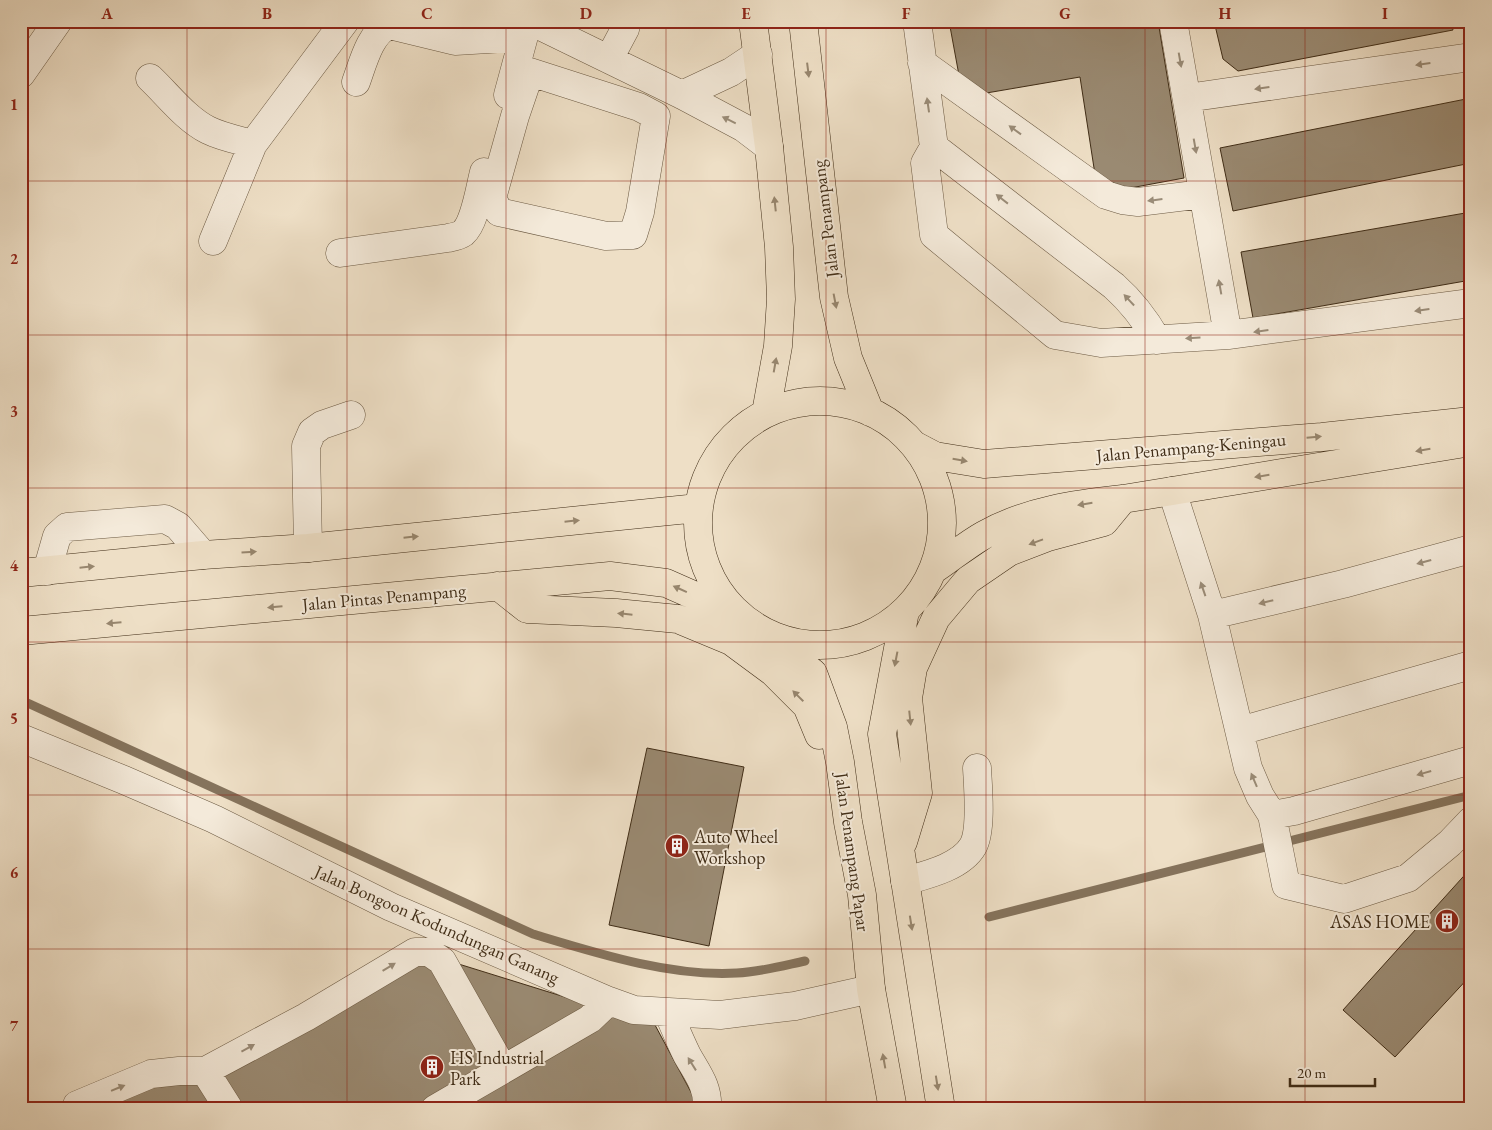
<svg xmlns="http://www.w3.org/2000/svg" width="1492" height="1130" viewBox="0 0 1492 1130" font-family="'EB Garamond',serif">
<rect width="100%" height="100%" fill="#eedfc6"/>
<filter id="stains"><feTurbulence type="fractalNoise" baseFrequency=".004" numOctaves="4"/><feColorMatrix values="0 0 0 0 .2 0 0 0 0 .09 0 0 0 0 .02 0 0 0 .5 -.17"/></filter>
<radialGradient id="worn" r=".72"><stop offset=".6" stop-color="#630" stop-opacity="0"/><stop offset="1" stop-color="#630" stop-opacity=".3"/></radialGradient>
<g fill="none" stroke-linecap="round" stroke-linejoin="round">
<!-- stream -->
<path stroke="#85735c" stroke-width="9" d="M21,700L533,934C596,953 671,977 737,973C760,972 782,966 805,961
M989,917L1471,795"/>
</g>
<!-- building -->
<path fill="#9a8a72" stroke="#402d17" d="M949,21H1158L1184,178L1098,194L1080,77L963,97Z
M1214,21H1451L1453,30L1238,71L1223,59Z
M1471,98V163L1233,211L1220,148Z
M1471,212V280L1253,318L1241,252Z
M647,748L744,767L709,946L609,925Z
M1471,868V975L1395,1057L1343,1010Z
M420,952L655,1025L700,1109H102Z"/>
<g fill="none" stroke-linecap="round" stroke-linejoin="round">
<!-- minor casing -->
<g stroke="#6c5a43" stroke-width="29">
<path id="minor" d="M530,21L682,95L744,128L769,147
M917,21L934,147L925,163L934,235L1055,335L1101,343L1228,335L1471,303
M1173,21L1228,335
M609,59L625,29L627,21
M922,63L1106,195L1122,200L1138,202L1203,194
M530,72L639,107L656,116L640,212L633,235L606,236L499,212L492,198L515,116Z
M21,74L58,21
M150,78C168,95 186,119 208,130C222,137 238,140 253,144
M356,82C363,63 370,33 389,25L455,41L523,37
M508,95L528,21
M682,95L731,72L758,54
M1187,98L1471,57
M934,147L1114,286C1132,302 1145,319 1157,340
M213,241L253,144L345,21
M340,253L448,238C453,237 459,236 463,233C475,223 480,187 484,172
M1172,491L1212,615L1248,768L1260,796L1272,815L1294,811L1471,760
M308,548L306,446L312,432L322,425L351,415
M47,571L57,536L67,527L165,519L178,526L203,555
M1212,615L1343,584L1471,549
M1240,731L1471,665
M21,738L124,780L214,819L391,907L609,1001L634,1010L720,1015L795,1006L871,989
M1272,815L1286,885L1344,899L1408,878L1450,843L1471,821
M905,881C926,875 961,867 973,846C982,830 978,787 977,768
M668,1012C674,1026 680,1041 687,1055C697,1073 709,1087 707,1109
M205,1071L306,1017L415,952H429L442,961L503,1069
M205,1071L229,1109
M76,1109L77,1105L151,1074L179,1071H205
M435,1109L590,1019L609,1001"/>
</g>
<!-- major casing -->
<g stroke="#402d17" stroke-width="29">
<path id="major" d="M753,21L769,147L779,247L781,299L778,346L766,413
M803,21L834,297L848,358L870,412
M698 523a122 122 0 1 1 244 0a122 122 0 1 1-244 0Z
M914,445L935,456L984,464L1322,437L1471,421
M933,570C950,559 966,545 984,535C1026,511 1076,504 1123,499L1471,442
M21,573L203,555L308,548L698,508
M498,586L527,609L616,613L678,619L731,641L773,672L807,706L819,735
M905,611L882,734L941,1109
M21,631L610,576L666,583L734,613
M768,638L813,673L833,727L840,762L848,822L862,895L871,989L893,1109
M903,842L918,793L908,698L913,668L936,618L968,580L1009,552L1048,537L1104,522L1123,499"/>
</g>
<!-- minor -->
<use href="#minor" stroke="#f4eada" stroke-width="28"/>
<!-- major -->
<use href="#major" stroke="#eedfc6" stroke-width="28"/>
</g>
<!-- one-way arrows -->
<defs><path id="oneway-solid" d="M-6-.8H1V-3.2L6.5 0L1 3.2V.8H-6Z" transform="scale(1.25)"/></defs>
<g fill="#9a8c78">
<use href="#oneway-solid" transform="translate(1180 60) rotate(80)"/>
<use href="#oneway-solid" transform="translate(1423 64) rotate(172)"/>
<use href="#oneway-solid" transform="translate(1262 88) rotate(172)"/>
<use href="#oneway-solid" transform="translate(928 105) rotate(-98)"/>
<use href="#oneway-solid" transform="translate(729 120) rotate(-154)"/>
<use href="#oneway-solid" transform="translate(1015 130) rotate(-144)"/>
<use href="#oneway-solid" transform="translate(1195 146) rotate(80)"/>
<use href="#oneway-solid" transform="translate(1002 199) rotate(-142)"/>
<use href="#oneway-solid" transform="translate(1155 200) rotate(173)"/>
<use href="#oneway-solid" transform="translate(1220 287) rotate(-100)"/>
<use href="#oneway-solid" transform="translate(1129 300) rotate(-133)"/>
<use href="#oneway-solid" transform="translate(1422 310) rotate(172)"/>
<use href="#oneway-solid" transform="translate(1261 331) rotate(172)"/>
<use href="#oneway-solid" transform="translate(1193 338) rotate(177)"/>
<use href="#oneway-solid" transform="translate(1424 562) rotate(165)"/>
<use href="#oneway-solid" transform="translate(1203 589) rotate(-109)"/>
<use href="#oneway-solid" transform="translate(1266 602) rotate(166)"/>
<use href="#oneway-solid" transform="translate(1424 773) rotate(164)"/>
<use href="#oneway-solid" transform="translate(1254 780) rotate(-113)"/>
<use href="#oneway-solid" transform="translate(389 967) rotate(-31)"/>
<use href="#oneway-solid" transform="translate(248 1048) rotate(-29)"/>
<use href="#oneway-solid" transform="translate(692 1064) rotate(-122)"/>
<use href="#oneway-solid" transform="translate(118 1088) rotate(-22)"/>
</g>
<g fill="#97866e">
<use href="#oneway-solid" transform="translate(808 70) rotate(83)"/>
<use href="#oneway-solid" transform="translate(775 204) rotate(-96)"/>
<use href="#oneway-solid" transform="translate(835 301) rotate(79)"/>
<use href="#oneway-solid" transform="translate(775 365) rotate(-80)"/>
<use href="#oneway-solid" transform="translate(1314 437) rotate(-5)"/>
<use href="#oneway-solid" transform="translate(1423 450) rotate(170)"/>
<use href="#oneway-solid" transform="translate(960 460) rotate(10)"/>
<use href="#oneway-solid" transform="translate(1262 476) rotate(171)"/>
<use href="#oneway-solid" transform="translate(1085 504) rotate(171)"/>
<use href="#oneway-solid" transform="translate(572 521) rotate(-6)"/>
<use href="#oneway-solid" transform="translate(411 537) rotate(-6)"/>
<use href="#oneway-solid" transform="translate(1036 542) rotate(160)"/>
<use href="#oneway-solid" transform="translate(249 552) rotate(-4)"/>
<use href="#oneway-solid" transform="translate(87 567) rotate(-6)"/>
<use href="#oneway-solid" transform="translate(680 589) rotate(-156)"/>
<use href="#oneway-solid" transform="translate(275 607) rotate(175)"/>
<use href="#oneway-solid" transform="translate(625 614) rotate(-174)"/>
<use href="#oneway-solid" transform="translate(114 623) rotate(175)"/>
<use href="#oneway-solid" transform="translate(896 659) rotate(101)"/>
<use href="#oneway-solid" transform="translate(798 696) rotate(-135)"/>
<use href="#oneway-solid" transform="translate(910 718) rotate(84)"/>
<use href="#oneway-solid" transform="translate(911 923) rotate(81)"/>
<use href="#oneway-solid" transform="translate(884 1061) rotate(-100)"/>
<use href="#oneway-solid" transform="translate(937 1083) rotate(81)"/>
</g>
<!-- grid -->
<path fill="none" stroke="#8f2418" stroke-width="1" stroke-opacity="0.55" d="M187,21V1109M347,21V1109M506,21V1109M666,21V1109M826,21V1109M986,21V1109M1145,21V1109M1305,21V1109M21,181H1471M21,335H1471M21,488H1471M21,642H1471M21,795H1471M21,949H1471"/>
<!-- icons -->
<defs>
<g id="building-disc" transform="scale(1.25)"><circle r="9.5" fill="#8f2418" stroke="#f4eada"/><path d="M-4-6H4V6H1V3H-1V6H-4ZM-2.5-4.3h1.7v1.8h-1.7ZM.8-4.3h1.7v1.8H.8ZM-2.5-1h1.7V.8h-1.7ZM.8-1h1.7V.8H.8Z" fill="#fff"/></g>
</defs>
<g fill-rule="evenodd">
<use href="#building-disc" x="677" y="846"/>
<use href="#building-disc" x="1447" y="921"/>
<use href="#building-disc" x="432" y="1067"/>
</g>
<g text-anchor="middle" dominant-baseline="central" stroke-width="4" stroke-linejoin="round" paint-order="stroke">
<!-- street labels -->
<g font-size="18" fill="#402d17" stroke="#f4eada">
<text transform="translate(825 219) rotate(-97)">Jalan Penampang</text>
<text transform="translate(1191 447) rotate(-5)">Jalan Penampang-Keningau</text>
<text transform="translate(384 597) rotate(-5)">Jalan Pintas Penampang</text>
<text transform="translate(853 852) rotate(82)">Jalan Penampang Papar</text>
<text transform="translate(437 924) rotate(24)">Jalan Bongoon Kodundungan Ganang</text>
</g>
<!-- poi labels -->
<g font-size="18" fill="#402d17" stroke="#f4eada" text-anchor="start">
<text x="694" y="836">Auto Wheel<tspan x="694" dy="21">Workshop</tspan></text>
<text x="1430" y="921" text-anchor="end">ASAS HOME</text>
<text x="450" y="1057">HS Industrial<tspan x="450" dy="21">Park</tspan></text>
</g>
</g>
<!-- margin -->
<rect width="1492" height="1130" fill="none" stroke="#eedfc6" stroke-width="55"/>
<!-- scale -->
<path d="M1290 1078v8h85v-8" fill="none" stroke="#402d17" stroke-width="2.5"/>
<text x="1297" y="1078" font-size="15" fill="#402d17" stroke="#f4eada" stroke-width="4" paint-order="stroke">20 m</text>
<rect x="28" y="28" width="1436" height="1074" fill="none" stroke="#8f2418" stroke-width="2"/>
<g font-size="16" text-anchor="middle" font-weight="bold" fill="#8f2418">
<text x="107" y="19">A</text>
<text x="267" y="19">B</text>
<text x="427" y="19">C</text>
<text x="586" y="19">D</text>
<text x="746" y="19">E</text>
<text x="906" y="19">F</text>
<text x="1065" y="19">G</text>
<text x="1225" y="19">H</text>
<text x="1385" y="19">I</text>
<text x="14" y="110">1</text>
<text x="14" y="264">2</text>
<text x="14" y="417">3</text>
<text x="14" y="571">4</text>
<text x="14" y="724">5</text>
<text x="14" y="878">6</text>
<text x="14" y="1031">7</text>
</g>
<rect width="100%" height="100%" filter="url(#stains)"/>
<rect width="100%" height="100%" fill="url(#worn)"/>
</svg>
